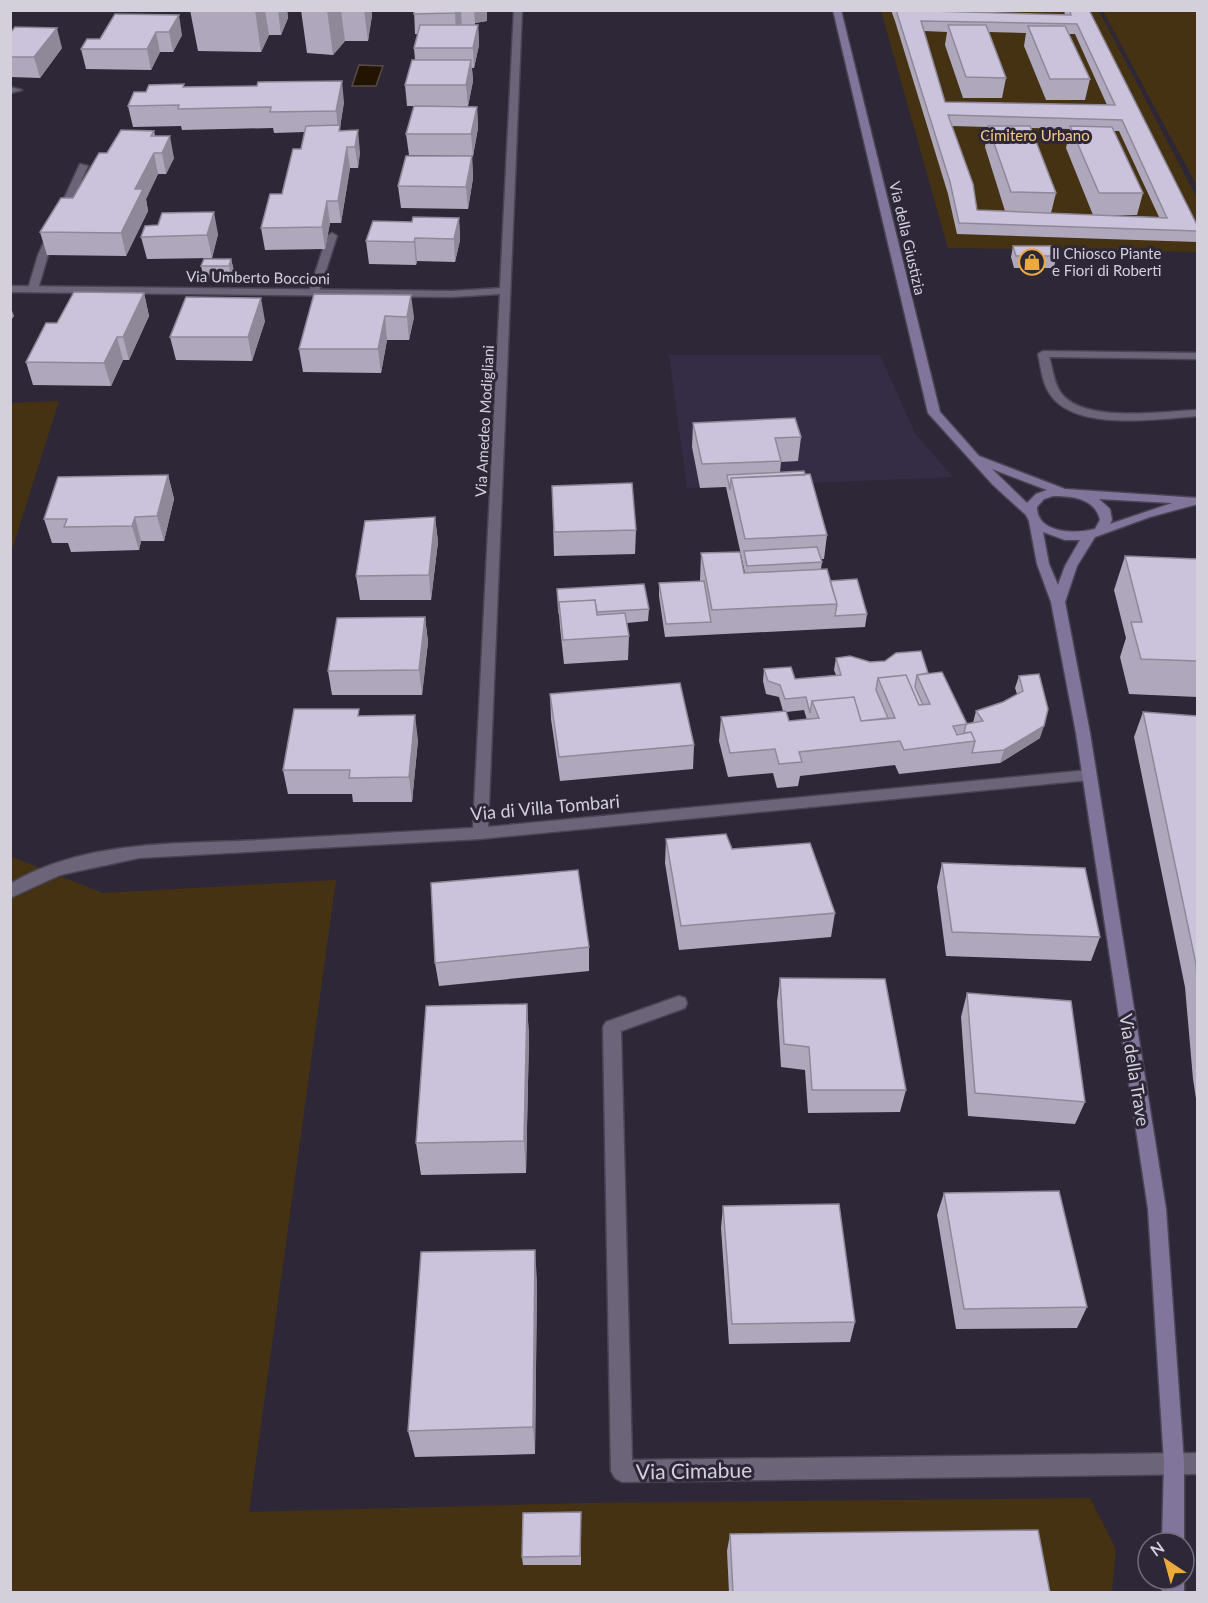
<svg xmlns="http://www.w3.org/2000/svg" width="1208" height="1603" viewBox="0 0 1208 1603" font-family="Lato,sans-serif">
<rect width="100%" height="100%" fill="#2d2738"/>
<!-- built -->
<path fill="#352d45" d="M669,355H880L915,433L953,477L687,488Z"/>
<!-- green -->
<path fill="#453213" d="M881,11H1099L1197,198V252L948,248Z
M1103,11H1197V186Z
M59,401L11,553V403Z
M10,856L103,893L336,880L249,1512L581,1503L1090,1498L1116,1549L1112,1592H11Z"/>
<!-- water -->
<path fill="#221401" stroke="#574c43" stroke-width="1.5" d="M359,65L383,66L376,86H352Z"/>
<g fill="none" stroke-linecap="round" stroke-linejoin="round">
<!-- lane casing -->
<g stroke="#4a4554" stroke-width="3">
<path id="lane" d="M80,164L88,166L48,255L38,289L29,291L28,289L38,255Z
M332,233L337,236L319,292L310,294L309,292L327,236Z
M1043,351L1198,353V359L1049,357C1053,369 1054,384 1061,393C1084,424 1163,411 1198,410V416C1159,419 1074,432 1050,394C1042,383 1041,367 1038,354Z"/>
</g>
<!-- street casing -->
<g stroke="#4a4554" stroke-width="3">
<path id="street" d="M514,10H522L488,827L1089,770L1096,775L1089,780L480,839L139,858L60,875L10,898V884C83,840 177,844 259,840C330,836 401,832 473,828L500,294L452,297L10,292V286L452,291L500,288Z
M10,87L22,90L10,93Z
M679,996L685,998L687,1003L685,1008L621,1031L632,1460L1198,1453V1474L622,1482L615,1478L611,1471L603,1027L606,1022Z"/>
</g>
<!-- secondary casing -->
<g stroke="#4a4554" stroke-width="3">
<path id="secondary" d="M833,10H841L940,412L979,456L1065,489L1198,498V504L1150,517L1095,537L1077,566L1065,602L1090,733L1166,1209L1184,1463V1543H1162L1164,1463L1148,1209L1076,733L1051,602L1037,564L1029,521L1026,515L993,485L928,413ZM992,469L1047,490L1036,494L1027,503ZM1053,496C1072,496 1095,498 1100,520L1095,529C1076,534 1037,534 1037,507L1044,499ZM1099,499L1172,503L1110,524L1112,520L1110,509ZM1043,532L1065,540H1080L1065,566L1058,585L1049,564Z
M1162,1579H1184V1592H1162Z"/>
</g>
<!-- lane -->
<use href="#lane" fill="#6c657a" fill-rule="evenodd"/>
<!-- street -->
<use href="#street" fill="#6c657a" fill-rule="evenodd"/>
<!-- secondary -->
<use href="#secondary" fill="#82759b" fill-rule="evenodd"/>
</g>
<!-- wall -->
<path fill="#afa8bc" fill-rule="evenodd" d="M190,10H287L288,18L281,35H269L261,52L198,51Z
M301,10H371L372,15L368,41H345L333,55L307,53Z
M414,10H487V21L475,23V25H478L479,45L474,68H472L473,81L468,106H407L405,85L415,60L414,48L418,34H415Z
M891,10L1065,15L1064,10H1089L1197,225V242L957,234L948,194L895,21ZM924,31L947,32L945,45L963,98H1002L1006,78L989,32L1026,33L1024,46L1046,100H1085L1090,79L1069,34H1075L1107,105L945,102ZM952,126L988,127L985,147L1005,211L977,210ZM1031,128L1070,129L1066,148L1093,215L1051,213L1056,193ZM1114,131H1119L1159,217L1099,215H1137L1143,193Z
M115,14L182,35L173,52H160L151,70L86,69L81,49L100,39Z
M10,31L62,48L40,78L10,77Z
M185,87L344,102L340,127V131L360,152L358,168H350L341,223H330L325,249L265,250L261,228L282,194L301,149L305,132L274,133L273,128L182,130L181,126L133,127L128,106L146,92Z
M477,107L478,128L473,156L409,155L406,134Z
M154,131L155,136L174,158L166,174H158L146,199L148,211L126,256L47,255L40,232L73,198L107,153Z
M472,156L473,178L468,209L401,208L398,186Z
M459,218L460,240L455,262L417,261L416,265L369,264L366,241L412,222Z
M158,225L218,234L212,258L147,259L141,237Z
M1013,246L1056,256L1054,268H1014L1011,257Z
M231,259L234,271L231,278H204L201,266Z
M144,293L149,316L129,360H123L111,386L33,385L26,362L57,323Z
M314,294L414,317L409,340H387L381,373L303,372L299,349Z
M265,321L252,361L176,360L170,337Z
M693,423L801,437L798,461L781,462L780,472L827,535L824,559H821L822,562L821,569L830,581L867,614L865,627L665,637L659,596V583L700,581L701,553L745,573L726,487L700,488L692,447Z
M168,475L174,499L164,541H141L139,550L71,552L68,543H52L44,519Z
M552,486L636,530L635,554L554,556Z
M435,517L438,542L431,600H360L356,576Z
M1125,556L1197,559V697L1129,694L1120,657L1126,638L1114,590Z
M557,589L649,609L648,621L627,623L629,636L628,660L564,664L560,627Z
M425,617L428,642L422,695H332L328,671Z
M836,658L870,662L928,673L966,724L973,723L976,711L1003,702L1017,694L1015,688L1019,676L1040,738L1000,763L899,774L895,765L800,776L798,786L777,788L773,773L728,777L719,741L721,717L783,711L779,697L766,694L763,681L764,669L795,679L836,675L834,670ZM804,710L807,720L789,721L786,712Z
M550,694L694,745L693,769L560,781L551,719Z
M1143,712L1197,716V1105L1193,1079L1185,987L1134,737Z
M360,716L418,740L412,802H353L352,794H288L283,770Z
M666,839L732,849L835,913L831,937L679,950L665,863Z
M942,863L1100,937L1091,961L946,956L937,887Z
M589,947V971L439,986L435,963Z
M780,978L906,1090L900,1112L808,1113L805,1070L781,1067L777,1002Z
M967,993L1085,1102L1075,1124L968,1116L961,1017Z
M527,1004L529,1037L526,1173L421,1175L416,1143Z
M944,1193L1087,1307L1077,1328L956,1329L937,1215Z
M723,1206L855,1322L850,1342L729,1344L721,1228Z
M537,1280L535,1454L415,1457L408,1431Z
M581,1512V1565H523L522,1557Z
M730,1534L1050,1593H729L727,1551Z"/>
<!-- shaded-wall -->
<path fill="#8e8899" d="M255,10H265L269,35L261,52Z
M278,10H287L288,18L281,35Z
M327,10H341L345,41L333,55Z
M364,10H371L372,15L368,41Z
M458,10H461L462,28L456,33L455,13Z
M474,10H487V21L475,23Z
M179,15L182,35L173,52L169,32Z
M478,25L479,45L474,68L473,48Z
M57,28L62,48L40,78L34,57Z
M156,32L160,52L151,70L147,49Z
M471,60L473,81L468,106L466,85Z
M342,81L344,102L340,127L342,147L341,152L336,111Z
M477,107L478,128L473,156L471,134Z
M358,130L360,152L358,168L355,147Z
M170,136L174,158L166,174L162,153Z
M347,147L350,168L341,223L338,201Z
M154,153L158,174L146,199L148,211L126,256L121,233L135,189Z
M472,156L473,178L468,209L466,187Z
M327,201L330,223L325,249L322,227Z
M214,212L218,234L212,258L207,235Z
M459,218L460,240L455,262L454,239Z
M415,238L417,261L416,265L414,242Z
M231,259L234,271L231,278L229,266Z
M144,293L149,316L129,360L123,337Z
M411,295L414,317L409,340L407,317Z
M261,298L265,321L252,361L248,337Z
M10,305L14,316L10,322Z
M385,316L387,340L381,373L378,349Z
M117,337L123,360L111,386L104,363Z
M168,475L174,499L164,541L157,516Z
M135,517L141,541L139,550L132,526Z
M435,517L438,542L431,600L429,575Z
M425,617L428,642L422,695L419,670Z
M415,715L418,740L412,802L409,777Z
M1044,726L1040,738L1000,763L1004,750Z
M527,1004L529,1037L526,1173L524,1141Z
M535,1250L537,1280L535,1454L533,1427Z"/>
<!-- building -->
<path fill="#cbc3db" stroke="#8e8899" stroke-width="1.5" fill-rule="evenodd" d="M414,10H458L455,13L414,14Z
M896,10L1071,15L1070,10H1089L1197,225V231L959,223L950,182ZM921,21L1077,24L1115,105L945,102ZM948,115L1122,120L1167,218L977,210L973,184Z
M115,14L179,15L169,32H156L147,49H81L87,39H100Z
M420,25H478L473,48H414Z
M948,25H986L1006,78L966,77Z
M1028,26H1065L1090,79H1050Z
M15,27L57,28L34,57H10V31H12Z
M412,60H471L466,85H405Z
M342,81L336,111L270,112L271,107L178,109L179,105L128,106L134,92H146L149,85L184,84L183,87L257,86L258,82Z
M414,106L477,107L471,134H406Z
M340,125L339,131L358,130L355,147H347L338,201H327L322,227L261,228L270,194H282L293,149H301L306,126Z
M988,126H1030L1056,193L1011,192Z
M1070,126L1112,127L1143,193H1099Z
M121,130L154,131L151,136H170L162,153H154L135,189H143L121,233L40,232L61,198H73L99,153H107Z
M406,156H472L466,187L398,186Z
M214,212L207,235L141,237L145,226L158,225L162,213Z
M413,217L459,218L454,239L415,238L414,242L366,241L373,221L412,222Z
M1013,246H1052L1056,256H1016Z
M204,259H231L229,266H201Z
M74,292L144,293L123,337H117L104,363L26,362L46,323H57Z
M314,294L411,295L407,317L385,316L378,349H299Z
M186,297L261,298L248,337H170Z
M795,418L801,437L775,438L781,461L702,464L693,423Z
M804,471L805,475L731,478L730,490L727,475Z
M810,474L827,535L745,539L731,478Z
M168,475L157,516L135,517L132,526L64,527L67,519H44L58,477Z
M632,483L636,530L554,532L552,486Z
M435,517L429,575L356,576L365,521Z
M817,547L822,562L747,566L744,551Z
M740,552L744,573L827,569L837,604L712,610L701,553Z
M1125,556L1197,559V661L1141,659L1131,622H1142Z
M857,579L867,614L835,616L837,604L830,581Z
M704,581L711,622L666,624L659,583Z
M644,584L649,609L597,612L595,600L559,602V614L557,589Z
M595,600L597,615L625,613L629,636L563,640L559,602Z
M425,617L419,670L328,671L337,618Z
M921,651L928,673L917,675L915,687L923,705H919L906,675L878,678L876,690L888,718L861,721L854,697L812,701L810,713L806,697L785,699L780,685L768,681L764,669L791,667L795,679L841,675L836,658L850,656L870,662L885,661L896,653Z
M942,672L967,724L953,726L957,735L971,732L975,741L904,750L900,741L799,752L802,762L779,764L775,749L730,753L721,717L786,711L789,721L819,718L812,701L854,697L861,721L895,718L878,678L906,675L919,705L930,704L917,675Z
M1039,674L1048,709L1044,726L1004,750L972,753L975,741L971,732L964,733L966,724L983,721L976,711L1003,702L1023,691L1019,676Z
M680,683L694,745L559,757L550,694Z
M294,709H359L358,716L415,715L409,777L349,778L350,770H283Z
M1143,712L1197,716V982L1196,964Z
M726,834L732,849L810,843L835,913L681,926L666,839Z
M942,863L1085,868L1100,937L952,932Z
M578,870L589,947L435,963L431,883Z
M780,978L885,979L906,1090H812L809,1047L784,1044Z
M967,993L1071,1001L1085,1102L975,1093Z
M527,1004L524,1141L416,1143L426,1006Z
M1059,1191L1087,1307L964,1309L944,1193Z
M839,1204L855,1322L732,1324L723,1206Z
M535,1250L533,1427L408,1431L421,1252Z
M581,1512L580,1556L522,1557L523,1513Z
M1038,1530L1050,1593H733L730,1534Z"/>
<!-- icons -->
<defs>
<g id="shop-ring" transform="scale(1.35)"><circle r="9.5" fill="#2d2738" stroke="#ebaa39" stroke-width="1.5"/><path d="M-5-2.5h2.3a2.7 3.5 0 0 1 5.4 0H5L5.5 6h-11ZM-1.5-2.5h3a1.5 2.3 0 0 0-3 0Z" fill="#ebaa39"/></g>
</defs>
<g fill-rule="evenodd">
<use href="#shop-ring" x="1032" y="262"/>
</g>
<g text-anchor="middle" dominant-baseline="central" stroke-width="6" stroke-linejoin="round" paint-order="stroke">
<!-- far-park labels -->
<g font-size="15" fill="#f7ca87" stroke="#2d2738">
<text x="1035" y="135">Cimitero Urbano</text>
</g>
<!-- far-street labels -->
<g font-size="15" fill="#d3d0dc" stroke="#2d2738">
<text transform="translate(908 238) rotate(77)">Via della Giustizia</text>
<text transform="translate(258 277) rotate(1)">Via Umberto Boccioni</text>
<text transform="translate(484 421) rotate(-87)">Via Amedeo Modigliani</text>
</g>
<!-- far-poi labels -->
<g font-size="15" fill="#d3d0dc" stroke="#2d2738" text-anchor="start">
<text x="1052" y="253">Il Chiosco Piante<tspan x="1052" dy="17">e Fiori di Roberti</tspan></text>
</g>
<!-- street labels -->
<g font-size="18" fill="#d3d0dc" stroke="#2d2738">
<text transform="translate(545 807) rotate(-5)">Via di Villa Tombari</text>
<text transform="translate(1135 1070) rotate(81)">Via della Trave</text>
</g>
<!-- near-street labels -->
<g font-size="21" fill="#d3d0dc" stroke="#2d2738">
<text transform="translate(694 1470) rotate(-1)">Via Cimabue</text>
</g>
</g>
<!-- border -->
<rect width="1208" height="1603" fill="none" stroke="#d3d0dc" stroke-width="24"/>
<!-- north arrow -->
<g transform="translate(1166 1561) rotate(324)"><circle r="28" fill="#2d2738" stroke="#6f6b7a" stroke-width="1.5"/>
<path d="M0-4.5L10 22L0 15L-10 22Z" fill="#ebaa39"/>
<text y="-9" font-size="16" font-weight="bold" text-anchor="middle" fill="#d3d0dc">N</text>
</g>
</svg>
